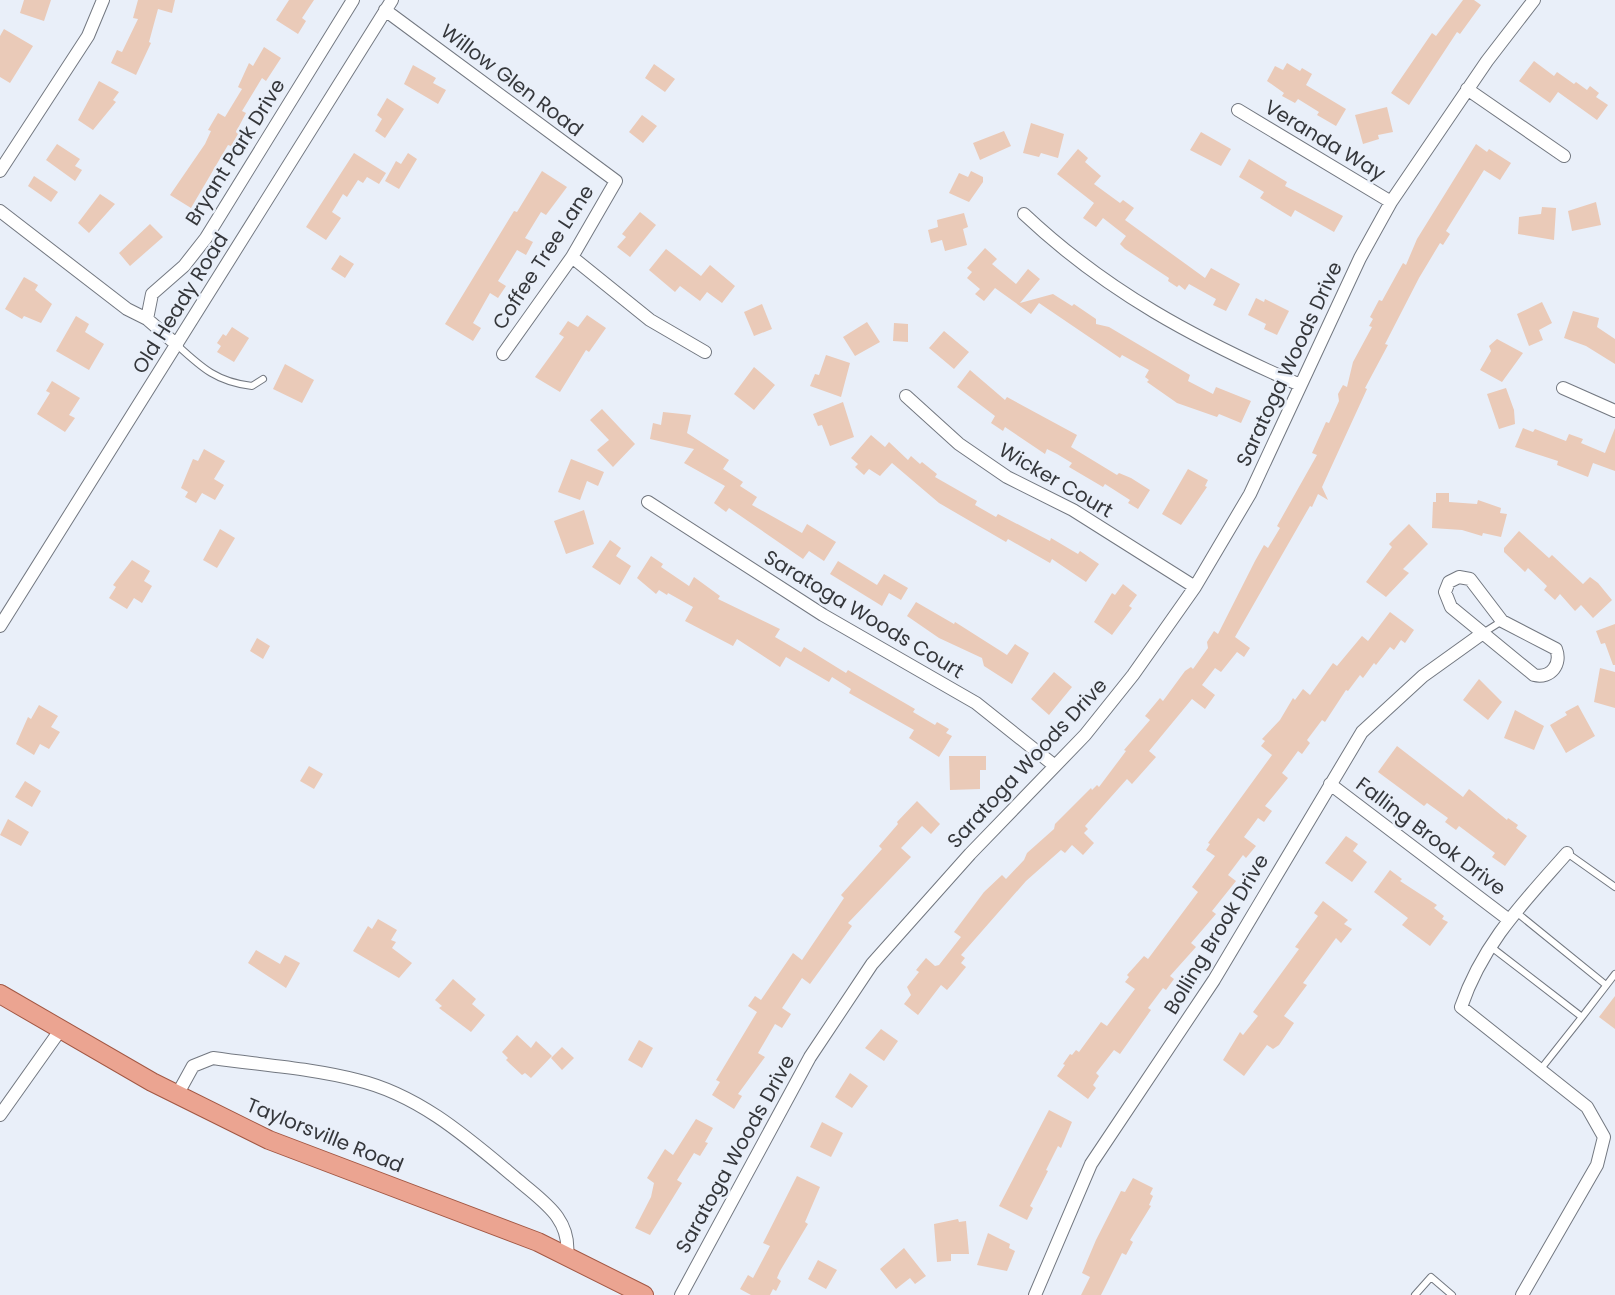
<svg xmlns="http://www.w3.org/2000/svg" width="1615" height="1295" viewBox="0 0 1615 1295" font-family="Poppins,sans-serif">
<rect width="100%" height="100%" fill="#e9eff9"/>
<!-- building -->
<path fill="#eacab8" d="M24,0H51L44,21L20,13Z
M138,0H175L172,13L158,9L149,42L151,43L136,75L111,63L117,50L122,52L138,19L133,18Z
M289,0H314L302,18L306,21L298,34L276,20Z
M1463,0H1474L1481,5L1460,34L1457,32L1409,105L1391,93L1432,33L1436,36Z
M4,29L33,46L10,83L0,77V36Z
M264,47L281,58L266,81L262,78L242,111L246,113L236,132L238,134L231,146L228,145L191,208L170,195L205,144L211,131L208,130L218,113L225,117L242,89L238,87L249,63L253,66Z
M1534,61L1554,76L1557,72L1574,84L1576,82L1587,90L1590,86L1599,93L1596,97L1608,105L1597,120L1558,92L1550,103L1519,81Z
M1287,63L1300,71L1302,68L1312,74L1306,85L1346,109L1336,126L1317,115L1319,112L1298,99L1295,103L1282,96L1284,93L1267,81L1275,66L1283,70Z
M654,64L675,79L665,92L645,78Z
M413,65L436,78L433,83L446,90L438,104L404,84Z
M99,81L119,92L113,100L116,102L93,130L78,120Z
M387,98L404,109L385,138L375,131L382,119L377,115Z
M1387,107L1393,132L1378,135L1379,139L1363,144L1355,115Z
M642,115L657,126L643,143L629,132Z
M1031,123L1064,134L1058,158L1041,153L1039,157L1023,153Z
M1004,131L1011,146L980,160L973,143Z
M1201,132L1231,149L1221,166L1190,150Z
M57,144L80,159L75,166L82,170L75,181L46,160Z
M1476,144L1487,152L1489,149L1511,163L1500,180L1484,170L1446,231L1450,234L1443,245L1440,243L1419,278L1385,344L1388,345L1365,388L1367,389L1322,487L1328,500L1318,494L1312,507L1310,506L1235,637L1250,648L1244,657L1237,652L1221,672L1215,668L1202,685L1215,695L1205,709L1192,699L1149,751L1156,757L1132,784L1127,779L1085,826L1088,829L1084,833L1094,843L1083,855L1072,845L1065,853L1061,850L1026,881L961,955L965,958L961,963L966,967L953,983L947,990L941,985L918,1015L904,1004L911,995L907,987L919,972L916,970L926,958L935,966L939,965L961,937L954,932L984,892L1002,875L1006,879L1024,860L1027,853L1054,829L1055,824L1091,788L1092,790L1097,785L1099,787L1126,751L1124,750L1150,720L1145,716L1160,698L1163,701L1185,671L1191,667L1193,669L1208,648L1207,642L1214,631L1218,634L1255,561L1264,545L1268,548L1280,528L1277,526L1317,455L1312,453L1326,422L1329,423L1339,401L1338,394L1343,385L1347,387L1353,362L1372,327L1369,326L1373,319L1370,317L1379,300L1382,301L1403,263L1406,265L1417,239Z
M1078,149L1088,158L1085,162L1101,176L1094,184L1120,203L1123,200L1134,208L1125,220L1205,278L1211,268L1240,284L1226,311L1213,305L1216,299L1189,284L1185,290L1179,285L1177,287L1168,281L1169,278L1125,249L1120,244L1126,236L1103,218L1096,227L1083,218L1094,203L1057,174Z
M354,153L386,173L379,184L367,177L363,183L358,180L347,197L343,194L332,212L341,218L326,240L306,227Z
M408,153L417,159L399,189L385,181L396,161L401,164Z
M1249,159L1287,182L1285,186L1343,216L1334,232L1295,210L1291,217L1260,198L1264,192L1239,177Z
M542,171L567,187L546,215L541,212L525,238L533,242L526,255L517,250L498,281L506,286L498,298L490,293L473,323L481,328L473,341L445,324L514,211L517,212Z
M971,171L983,177V182L969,202L949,193L959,173L968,177Z
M34,176L58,192L51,202L28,186Z
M100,194L115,204L89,233L78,223Z
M1596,202L1601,225L1572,231L1568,211Z
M1542,207L1556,208L1554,240L1518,234L1519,217L1541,214Z
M640,212L656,225L630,257L617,247L626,237L622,234Z
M964,213L968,227L963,229L967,245L945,251L942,240L931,243L928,230L938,227L937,220Z
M150,224L163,237L130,266L119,253Z
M985,248L997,259L992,264L1016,284L1028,269L1040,279L1020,303L1053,294L1072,306L1074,304L1096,319V324L1109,327L1190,375L1188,381L1213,394L1216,387L1251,401L1241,423L1219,414L1217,417L1177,403L1147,382L1149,380L1145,377L1149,370L1122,355L1120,358L1039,303L1031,314L995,288L984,301L975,294L980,289L967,278L972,272L967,268Z
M666,249L701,276L710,265L735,286L722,303L707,292L700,301L680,286L675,292L649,270Z
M340,255L354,264L345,278L331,269Z
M24,277L38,285L35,290L52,304L41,323L24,316L22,319L5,309Z
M1256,298L1264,302L1265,299L1289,311L1277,335L1264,329L1266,324L1248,315Z
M1542,302L1552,323L1539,330L1543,340L1529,346L1517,314Z
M762,304L772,329L754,336L744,312Z
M1573,311L1599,318L1597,327L1615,339V364L1586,346L1564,338Z
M587,315L606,328L589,352L586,350L560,392L535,377L564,337L559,334L568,321L578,327Z
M76,316L89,324L85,332L104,344L89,370L56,351Z
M867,322L880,342L855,356L843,337Z
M894,323L908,324V342L893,341Z
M232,327L249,338L234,362L217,352L221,346L217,343L223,334L226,336Z
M944,331L969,352L954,369L929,348Z
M1497,339L1523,353L1502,382L1480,370L1491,351L1489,346Z
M826,355L850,363L841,397L810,386L815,374L819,375Z
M285,364L314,380L302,403L273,389Z
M754,367L775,385L754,410L734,394Z
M970,370L1005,400L1007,397L1077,435L1071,447L1117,475L1119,473L1131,478L1150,490L1138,509L1128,503L1130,500L1105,484L1103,487L1069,467L1072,463L1057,454L1047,449L1045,454L1005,427L1003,431L991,423L995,416L957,387Z
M52,381L80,398L69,415L75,418L65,432L37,414L50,393L46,391Z
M1506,388L1514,410L1515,424L1499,429L1487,394Z
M843,402L854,437L830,446L822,425L818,426L813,414Z
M602,409L635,444L613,467L597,450L609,440L590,420Z
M663,412L691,415L687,433L729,460L723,469L743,482L740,486L757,497L752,505L802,533L807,524L836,542L824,561L809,551L803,559L729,508L726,512L714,503L725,486L684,463L694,449L650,439L653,423L661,425Z
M1523,428L1533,432L1535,429L1566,441L1569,434L1583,439L1581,443L1605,453L1615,428V471L1593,463L1588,477L1557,465L1558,461L1515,447Z
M871,435L885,447L889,442L908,460L911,456L920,464L922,462L937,474L935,477L977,501L975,505L996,517L998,514L1050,541L1051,538L1078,554L1080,551L1099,564L1086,582L1052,559L1050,563L1008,539L1006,542L939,503L892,463L880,476L869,469L864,475L855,467L858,464L851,458Z
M204,449L225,461L214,479L224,485L215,500L202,493L196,503L185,497L188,492L181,488L193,459L198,461Z
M571,459L604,472L598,486L587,481L580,500L558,492Z
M1188,469L1208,480L1205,486L1207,487L1181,525L1162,514Z
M1436,493H1449V502L1477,504L1478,500L1501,508L1500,513L1507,514L1501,537L1483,533L1482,536L1462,530L1432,528L1433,502H1436Z
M584,510L594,544L566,554L554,521Z
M1409,524L1428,544L1403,569L1409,573L1386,597L1366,582L1392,547L1389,544Z
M220,529L235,538L217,568L203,560Z
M1519,531L1549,558L1552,555L1583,584L1590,577L1598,583L1612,600L1593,618L1581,605L1575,611L1560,594L1555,600L1544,590L1547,586L1528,568L1525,572L1504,552V548Z
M610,540L621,548L616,556L631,566L620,585L592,567Z
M651,556L663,564L661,567L689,586L694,577L720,596L718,599L780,629L775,637L801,652L804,647L846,673L848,670L915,709L913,712L935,725L937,722L949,729L946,733L952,736L939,757L909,738L914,730L849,693L851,689L832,677L829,682L786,657L780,667L737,639L733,646L685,621L693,607L668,593L667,595L659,590L656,594L637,578Z
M132,560L150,571L144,581L152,586L142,603L134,598L127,609L109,598L116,587L113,585Z
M838,561L877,585L884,574L908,588L901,600L889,593L882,606L830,574Z
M1123,584L1137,595L1129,606L1132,608L1112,635L1094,622L1112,593L1115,595Z
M916,602L954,624L955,622L1007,655L1015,644L1029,653L1012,684L984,666L982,658L939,638L907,616Z
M1390,612L1414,630L1405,643L1401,640L1394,650L1390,647L1376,665L1374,663L1363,678L1360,675L1348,691L1346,690L1325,722L1322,720L1307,740L1310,743L1302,754L1298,751L1282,773L1288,778L1265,806L1272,811L1264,822L1258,818L1244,837L1256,846L1246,858L1243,855L1228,875L1236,881L1212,911L1216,914L1191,943L1196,947L1170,976L1174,979L1166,990L1163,988L1148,1008L1151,1010L1120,1054L1114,1050L1096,1073L1099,1076L1093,1085L1096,1088L1088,1099L1057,1076L1065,1065L1063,1064L1070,1054L1072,1055L1076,1050L1079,1052L1101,1022L1107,1026L1135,989L1125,982L1129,977L1127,975L1144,956L1148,959L1198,892L1192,887L1215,856L1206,850L1210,844L1208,843L1272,755L1261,746L1265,741L1262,739L1280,720L1293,698L1295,700L1303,689L1310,695L1333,663L1337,666L1362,636L1368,641Z
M1615,624V665H1613L1605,643L1601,644L1596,631Z
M257,638L270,646L263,659L250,651Z
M1600,668L1615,672V708L1594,702Z
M1054,672L1072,687L1049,715L1031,699Z
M1479,679L1502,702L1488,720L1463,700Z
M39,705L58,716L51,727L60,732L49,749L40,744L34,755L16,744L28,717L31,719Z
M1578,705L1595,736L1566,753L1550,725L1567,715L1565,712Z
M1515,710L1544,726L1534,750L1504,738Z
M1397,746L1463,797L1469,789L1507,820L1508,818L1518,825L1516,828L1527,836L1505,866L1492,857L1495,853L1459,826L1456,830L1445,822L1448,818L1427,803L1424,806L1378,772Z
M949,756H986V770H980V789L950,790Z
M309,766L323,774L314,789L300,781Z
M25,781L41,791L32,807L15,797Z
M917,801L940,824L931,834L922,826L901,848L911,857L848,923L852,926L810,984L802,978L782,1008L791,1014L782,1028L775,1024L758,1053L765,1057L738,1094L742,1096L734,1109L712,1095L720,1082L716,1080L757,1012L748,1006L755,996L761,1000L793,953L802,960L844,898L841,895L882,849L879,846L898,824L897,822Z
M8,819L29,832L21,846L0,835Z
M1346,836L1358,844L1353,851L1367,862L1352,882L1325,863Z
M1390,870L1402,879L1400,881L1437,905L1434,908L1444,916L1442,919L1448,922L1430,946L1402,925L1408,918L1374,892Z
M1323,901L1348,920L1344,924L1352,929L1341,943L1336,938L1303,983L1307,985L1284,1016L1294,1023L1279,1045L1273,1049L1267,1045L1244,1076L1223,1060L1240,1032L1243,1035L1258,1016L1253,1012L1299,949L1295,947L1318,916L1314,913Z
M378,919L397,930L391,940L396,942L392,948L412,963L399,978L353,951L368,926L372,929Z
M256,950L280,964L285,955L300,963L286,988L248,963Z
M453,979L476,999L472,1004L485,1015L471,1032L439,1008L442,1006L435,1000Z
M1615,996V1029L1599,1017Z
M881,1029L898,1041L884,1061L865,1048Z
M517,1035L531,1048L536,1041L552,1056L531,1078L525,1073L522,1075L506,1060L508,1058L502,1052Z
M639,1040L653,1048L642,1068L628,1060Z
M562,1047L574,1058L562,1070L551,1058Z
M850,1073L868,1086L852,1108L835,1097Z
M1049,1110L1072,1122L1061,1148L1058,1146L1046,1170L1048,1171L1030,1206L1033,1208L1027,1220L999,1206Z
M696,1119L713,1128L705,1142L708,1143L700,1156L694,1153L677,1180L682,1183L650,1235L635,1228L651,1197L654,1183L647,1178L665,1149L673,1155Z
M822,1122L843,1133L831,1157L810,1147Z
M797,1176L820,1187L805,1222L808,1224L780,1271L777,1278L781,1281L776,1291L773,1289L770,1295H751L740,1289L748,1275L753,1278L770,1246L763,1243Z
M1133,1178L1153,1188L1150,1194L1153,1196L1149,1205L1151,1206L1130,1240L1133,1242L1126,1255L1122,1253L1101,1295H1081L1090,1277L1082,1273L1096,1240L1121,1191L1125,1192Z
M958,1219L959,1222L966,1221L969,1254H951V1261L937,1262L934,1224Z
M988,1233L1010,1244L1009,1248L1015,1251L1007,1271L977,1265Z
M904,1248L926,1276L915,1284L910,1278L896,1289L880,1269Z
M818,1260L837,1270L826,1289L808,1279Z"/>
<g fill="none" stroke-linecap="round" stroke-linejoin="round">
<!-- lane casing -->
<g stroke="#737881" stroke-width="8">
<path id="lane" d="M177,345C202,368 217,382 252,386L263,379
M1483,633L1502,621
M1567,853L1615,887
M1516,912L1606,985
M1490,946L1582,1017L1615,974
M1540,1070L1582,1017
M1415,1295L1431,1277L1452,1295"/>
</g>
<!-- street casing -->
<g stroke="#737881" stroke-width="14">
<path id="street" d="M385,10L616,181L572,257L503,354
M1467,89L1564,156
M1238,110L1391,202
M0,171L88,36L103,0
M0,211L127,309L147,319L177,345
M1024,214C1108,293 1196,339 1300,385
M572,257L650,320L705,352
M147,319L152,294L184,266L206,238L353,0
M1563,388L1615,411
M906,396L959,444L1007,477L1073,510L1195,587
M648,502L823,615L976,703L1055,766
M1459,577L1470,579L1502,621L1556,649C1562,664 1551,679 1534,675L1451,607L1445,592L1449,582Z
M0,626L392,0
M1330,784L1509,920
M177,1095L193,1066L213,1058C260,1065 311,1068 357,1080C420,1095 469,1139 518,1180C543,1202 571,1218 567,1255
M0,1115L61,1029
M681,1295L810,1057L872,964L970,854L1085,735L1133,675L1195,587L1250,494L1360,258L1391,202L1487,61L1534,0
M1035,1295L1091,1164L1214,980L1362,732L1423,676L1483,633
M1522,1295L1597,1165L1604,1137L1587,1107L1461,1007C1483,943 1523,903 1567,853"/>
</g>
<!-- primary casing -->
<g stroke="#a25743" stroke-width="20">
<path id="primary" d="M0,994L152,1082L269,1140L538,1242L644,1295"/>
</g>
<!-- lane -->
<use href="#lane" stroke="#fff" stroke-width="6"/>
<!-- street -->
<use href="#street" stroke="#fff" stroke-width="12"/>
<!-- primary -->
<use href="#primary" stroke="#eba491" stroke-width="18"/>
</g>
<g text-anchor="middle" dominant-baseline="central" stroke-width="5" stroke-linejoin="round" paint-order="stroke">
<!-- street labels -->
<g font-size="20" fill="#35373b" stroke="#e9eff9">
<text transform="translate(512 80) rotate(37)">Willow Glen Road</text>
<text transform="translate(1325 140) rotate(31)">Veranda Way</text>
<text transform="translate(235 152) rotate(-58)">Bryant Park Drive</text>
<text transform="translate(543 257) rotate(-57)">Coffee Tree Lane</text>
<text transform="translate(180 303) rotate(-58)">Old Heady Road</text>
<text transform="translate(1289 364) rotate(-65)">Saratoga Woods Drive</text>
<text transform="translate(1056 480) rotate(30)">Wicker Court</text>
<text transform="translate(864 614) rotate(31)">Saratoga Woods Court</text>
<text transform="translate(1027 763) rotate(-47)">Saratoga Woods Drive</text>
<text transform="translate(1431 836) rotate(37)">Falling Brook Drive</text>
<text transform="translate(1216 934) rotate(-59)">Bolling Brook Drive</text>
<text transform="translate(325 1135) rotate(22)">Taylorsville Road</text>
<text transform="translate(735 1154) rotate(-61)">Saratoga Woods Drive</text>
</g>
</g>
</svg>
